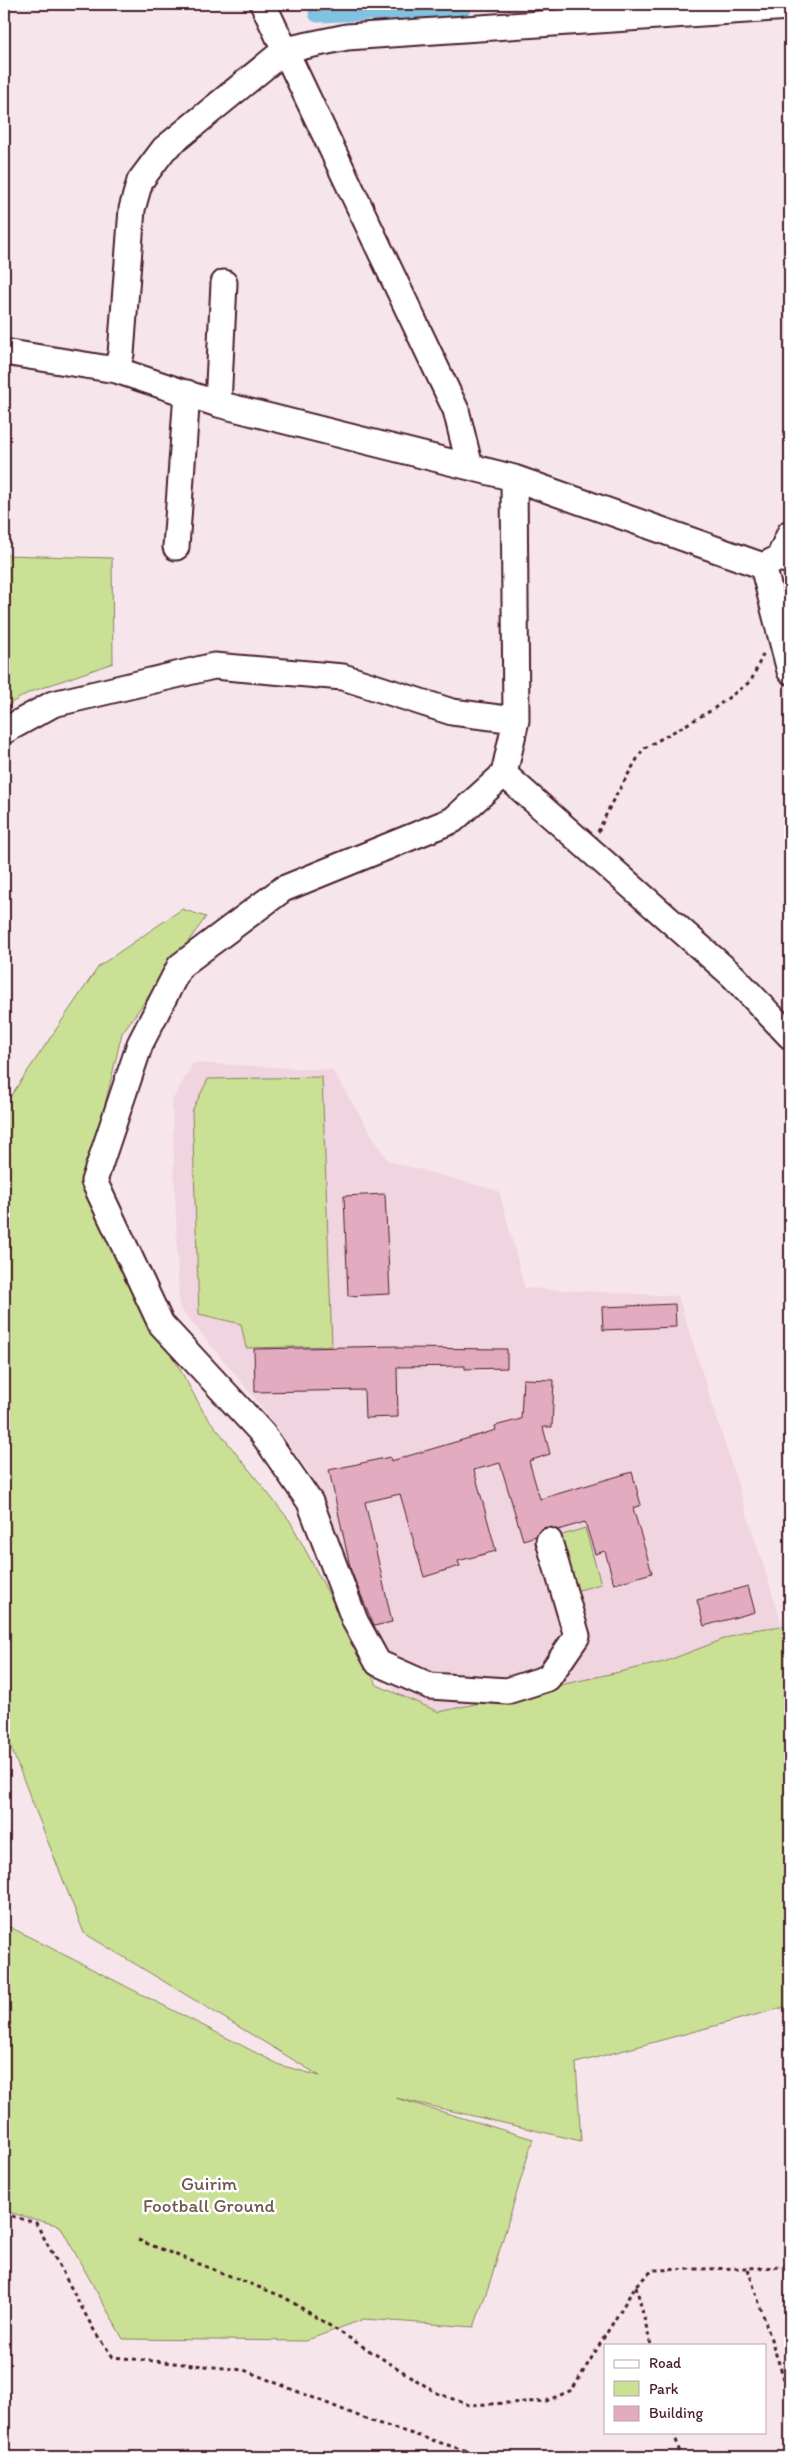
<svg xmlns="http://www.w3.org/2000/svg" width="794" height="2461" viewBox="0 0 794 2461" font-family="Itim,sans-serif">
<rect width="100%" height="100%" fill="#f6e6ec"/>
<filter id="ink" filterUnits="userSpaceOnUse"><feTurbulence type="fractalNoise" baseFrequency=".02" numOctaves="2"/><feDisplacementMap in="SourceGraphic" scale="10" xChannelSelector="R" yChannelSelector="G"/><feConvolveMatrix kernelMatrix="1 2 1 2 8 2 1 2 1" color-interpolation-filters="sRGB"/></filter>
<g filter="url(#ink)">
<!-- built -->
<path fill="#f0d4df" d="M193,1063L332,1070L388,1161L499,1191L525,1288L678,1296L786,1637L523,1717L404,1718L309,1472L253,1396L179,1307L172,1101Z"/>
<!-- green -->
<path fill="#cae095" stroke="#8a8060" d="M4,555L112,558L113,663L30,692L4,707Z
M182,909L206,917L122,1033L93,1156L111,1244L204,1413L290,1521L377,1685L439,1712L664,1662L745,1631L790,1625L789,2006L576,2063L581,2141L396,2098L533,2139L489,2285L474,2327L364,2319L305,2341L123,2339L60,2226L4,2211V1924L280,2065L320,2076L84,1933L11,1748L4,1695V1106L99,966Z
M322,1077L332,1346L246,1348L241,1324L199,1314L192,1111L208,1079Z
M585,1528L601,1584L568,1593L553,1538Z"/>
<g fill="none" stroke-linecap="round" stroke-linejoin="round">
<!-- canal -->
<path stroke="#7fc3e0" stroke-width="19" d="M318,13L462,7L463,4"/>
</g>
<!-- building -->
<path fill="#e2abc0" stroke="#4a1f2b" d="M385,1194L390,1294L348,1296L344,1196Z
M675,1304L676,1327L603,1330L602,1307Z
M397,1346V1348L507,1349V1368L465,1369V1366L397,1367L398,1417L365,1418L364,1390L255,1392L254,1349Z
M523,1379L554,1380L552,1427H543L550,1454L529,1461L540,1499L632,1472L641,1505L633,1508L652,1573L614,1584L605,1551L595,1554L585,1522L558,1530L545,1527L536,1536L523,1540L500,1463L474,1470L496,1551L458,1561L460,1566L424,1577L400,1494L365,1502L392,1622L374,1626L351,1571L329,1470L390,1457L391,1461L496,1430L495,1426L521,1419Z
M748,1586L755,1612L704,1626L697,1600Z"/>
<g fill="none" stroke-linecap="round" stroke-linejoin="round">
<!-- minor casing -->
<g stroke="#4a1f2b" stroke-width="29">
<path id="minor" d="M263,4L456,410L470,467
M4,352L116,370L218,404L514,478L763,566L790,671
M116,370L121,354L132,209L140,181L164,149L285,50L347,37L790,7
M218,404L224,283
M514,478L516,720L504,774L453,820L283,889L180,966L140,1044L94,1181L161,1324L262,1433L310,1502L355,1621L378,1663L430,1686L507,1691L548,1678L577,1636L549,1541
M176,547L187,393
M779,558L790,533
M763,566L779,558L790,561
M4,731L53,704L214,666L343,677L452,712L516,720
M504,774L733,976L790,1036"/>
</g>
<!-- path -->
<path stroke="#4a1f2b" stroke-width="3" stroke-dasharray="4 4" stroke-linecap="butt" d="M598,832L612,802L643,749L712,710L751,681L764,652
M4,2214L36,2223L95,2332L113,2357L244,2370L371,2421L486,2457
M138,2240L284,2297L437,2393L469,2405L546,2401L572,2390L636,2285L653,2270L790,2267
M748,2269L786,2385
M636,2286L651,2345
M674,2432L681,2457"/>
<!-- minor -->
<use href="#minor" stroke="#fff" stroke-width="25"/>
</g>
</g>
<g text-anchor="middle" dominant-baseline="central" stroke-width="5" stroke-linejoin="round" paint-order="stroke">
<!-- park labels -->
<g font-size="19" fill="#70594b" stroke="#fff">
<text x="209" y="2183">Guirim<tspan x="209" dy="22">Football Ground</tspan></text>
</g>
</g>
<!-- margin -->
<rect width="794" height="2461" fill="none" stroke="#fff" stroke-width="20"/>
<rect x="10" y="10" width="774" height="2441" fill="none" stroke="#4a1f2b" stroke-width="2" filter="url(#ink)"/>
<!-- legend -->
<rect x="604" y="2344" width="162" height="90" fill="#ffffff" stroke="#b7a5aa"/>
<rect x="614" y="2360" width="25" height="8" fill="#ffffff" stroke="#b7a5aa"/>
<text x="649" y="2368" font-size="15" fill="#4a1f2b">Road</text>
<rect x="614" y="2381" width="25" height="15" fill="#cae095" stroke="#b7a5aa"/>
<text x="649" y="2394" font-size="15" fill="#4a1f2b">Park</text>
<rect x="614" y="2406" width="25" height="15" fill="#e2abc0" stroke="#b7a5aa"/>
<text x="649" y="2418" font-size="15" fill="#4a1f2b">Building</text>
</svg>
